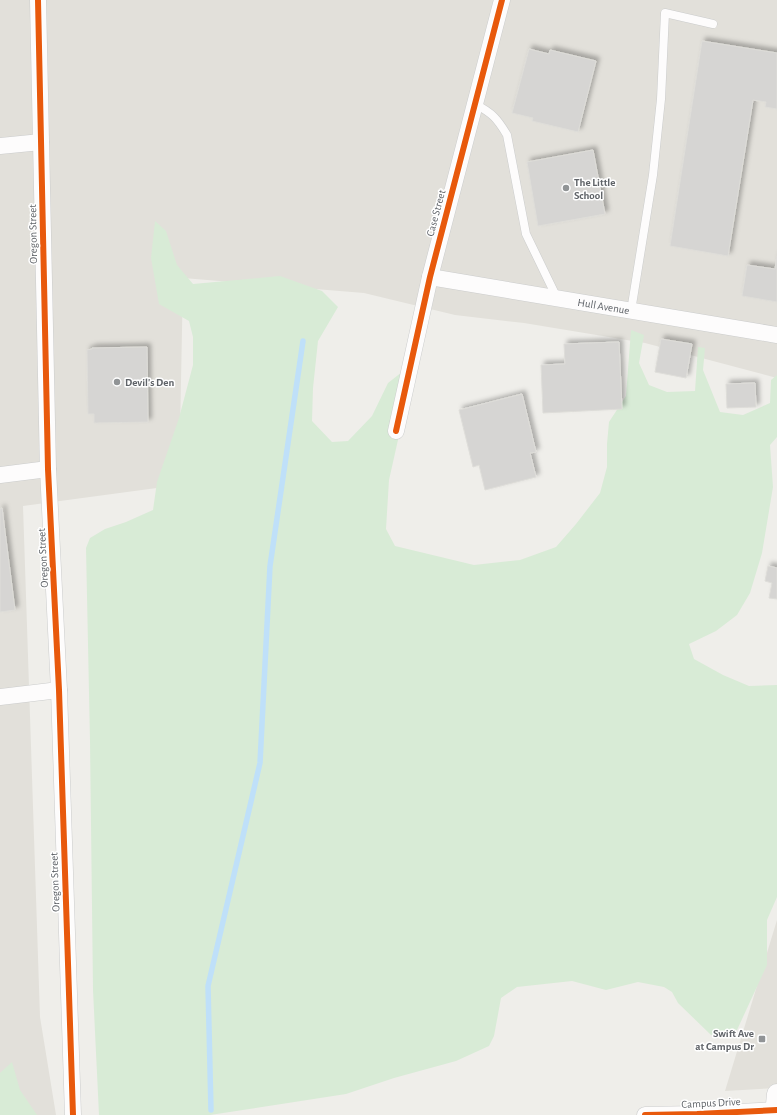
<svg xmlns="http://www.w3.org/2000/svg" width="777" height="1115" viewBox="0 0 777 1115" font-family="'Alegreya Sans',sans-serif">
<defs>
<filter id="shadow"><feDropShadow dx="3.5" dy="-3.5" stdDeviation="2" flood-color="#0004"/></filter>
</defs>
<rect width="100%" height="100%" fill="#efeeea"/>
<!-- education -->
<path fill="#e2e0da" d="M0,0H777V378L645,343L524,323L455,315L364,293L183,278L179,485L23,506L40,1017L56,1115H0Z
M777,920V1088L725,1091Z"/>
<!-- green -->
<path fill="#d8ebd6" d="M155,221L166,231L177,265L193,284L280,276L322,291L338,307L318,341L313,388L312,421L332,442L348,441L372,416L388,383L402,372L411,382L389,480L386,529L395,546L474,565L520,560L556,547L576,524L600,493L607,467V444L609,422L626,396L631,330L644,335L639,363L649,385L667,392L695,391L698,347L705,348L703,370L720,412L743,415L770,403L771,380L777,375V437L770,445L773,487L762,553L750,593L737,615L716,631L689,644L694,659L723,675L749,686L777,685V897L767,920V965L737,1030L711,1035L678,1003L672,992L664,987L638,982L606,990L572,981L517,987L501,998L494,1036L489,1046L456,1061L394,1078L346,1094L210,1115H99L93,990L90,741L86,548L90,538L105,529L126,522L153,510L157,482L179,418L193,365V337L189,321L159,304L151,258Z
M12,1062L20,1090L37,1115H0V1073Z"/>
<g fill="none" stroke-linecap="round" stroke-linejoin="round">
<!-- stream -->
<path stroke="#bfe0f9" stroke-width="5.5" d="M211,1110L208,986L260,763L270,566L303,341"/>
</g>
<!-- building -->
<path fill="#d6d5d3" stroke="#deddd9" filter="url(#shadow)" d="M702,41L777,53V109L765,107L766,102L753,100L728,256L670,246Z
M529,49L549,54L550,50L596,61L578,132L532,121L533,118L512,113Z
M593,150L605,214L538,226L527,162Z
M777,256V302L742,296L747,265L775,269Z
M661,339L692,344L686,378L655,372Z
M619,342L622,409L543,413L541,365L565,364L564,344Z
M147,347L148,422L94,423V414H88L87,350L92,349V348Z
M755,383L756,407L727,408L726,384Z
M522,394L536,452L530,453L536,477L485,490L479,465L473,467L459,410Z
M2,508L15,610L0,612V509Z
M768,566L777,568V599L769,598L772,583L765,581Z"/>
<g fill="none" stroke-linecap="round" stroke-linejoin="round">
<!-- service casing -->
<g stroke="#cbcccc" stroke-width="9">
<path id="service" d="M475,104C492,113 497,118 507,135L526,234L557,298
M631,311L653,175L661,99L665,13L713,24"/>
</g>
<!-- minor casing -->
<g stroke="#cbcccc" stroke-width="17">
<g id="minor">
<path d="M38,0L48,469L59,690L73,1115"/>
<path d="M0,146L41,142"/>
<path id="s1" d="M430,277L777,335"/>
<path d="M396,431L430,277L502,0"/>
<path d="M0,475L48,469"/>
<path d="M0,697L59,690"/>
<path d="M645,1115L697,1114L777,1110"/>
</g>
</g>
<!-- tertiary casing -->
<g stroke="#cbcccc" stroke-width="21">
<path id="tertiary" d="M775,1115L777,1094"/>
</g>
<!-- service -->
<use href="#service" stroke="#fdfcfc" stroke-width="8"/>
<!-- minor -->
<use href="#minor" stroke="#fdfcfc" stroke-width="16"/>
<!-- tertiary -->
<use href="#tertiary" stroke="#fdfcfc" stroke-width="20"/>
<!-- cycleway casing -->
<g stroke="#fff" stroke-width="8">
<path id="cycleway" d="M38,0L48,469L59,690L73,1115
M396,431L430,277L502,0
M645,1115L697,1114L777,1110"/>
</g>
<!-- cycleway -->
<use href="#cycleway" stroke="#e8590c" stroke-width="6"/>
</g>
<!-- markers -->
<g fill="#919496" stroke="#fff" stroke-width="1.5">
<circle cx="566" cy="188" r="4"/>
<circle cx="117" cy="382" r="4"/>
<rect x="758" y="1035" width="8" height="8" rx="2"/>
</g>
<g text-anchor="middle" dominant-baseline="central" stroke-width="3" stroke-linejoin="round" paint-order="stroke">
<!-- poi labels -->
<g font-size="11" font-weight="bold" fill="#5f6368" stroke="#fff" text-anchor="start">
<text x="574" y="182">The Little<tspan x="574" dy="13">School</tspan></text>
<text x="125" y="382">Devil's Den</text>
<text x="754" y="1033" text-anchor="end">Swift Ave<tspan x="754" dy="13">at Campus Dr</tspan></text>
</g>
<!-- street labels -->
<g font-size="11" fill="#5f6368" stroke="#fff">
<text transform="translate(436 213) rotate(-75)">Case Street</text>
<text transform="translate(33 234) rotate(-91)">Oregon Street</text>
<text stroke="none"><textPath href="#s1" startOffset="176">Hull Avenue</textPath></text>
<text transform="translate(43 558) rotate(-93)">Oregon Street</text>
<text transform="translate(55 882) rotate(-92)">Oregon Street</text>
<text transform="translate(711 1103) rotate(-3)">Campus Drive</text>
</g>
</g>
</svg>
